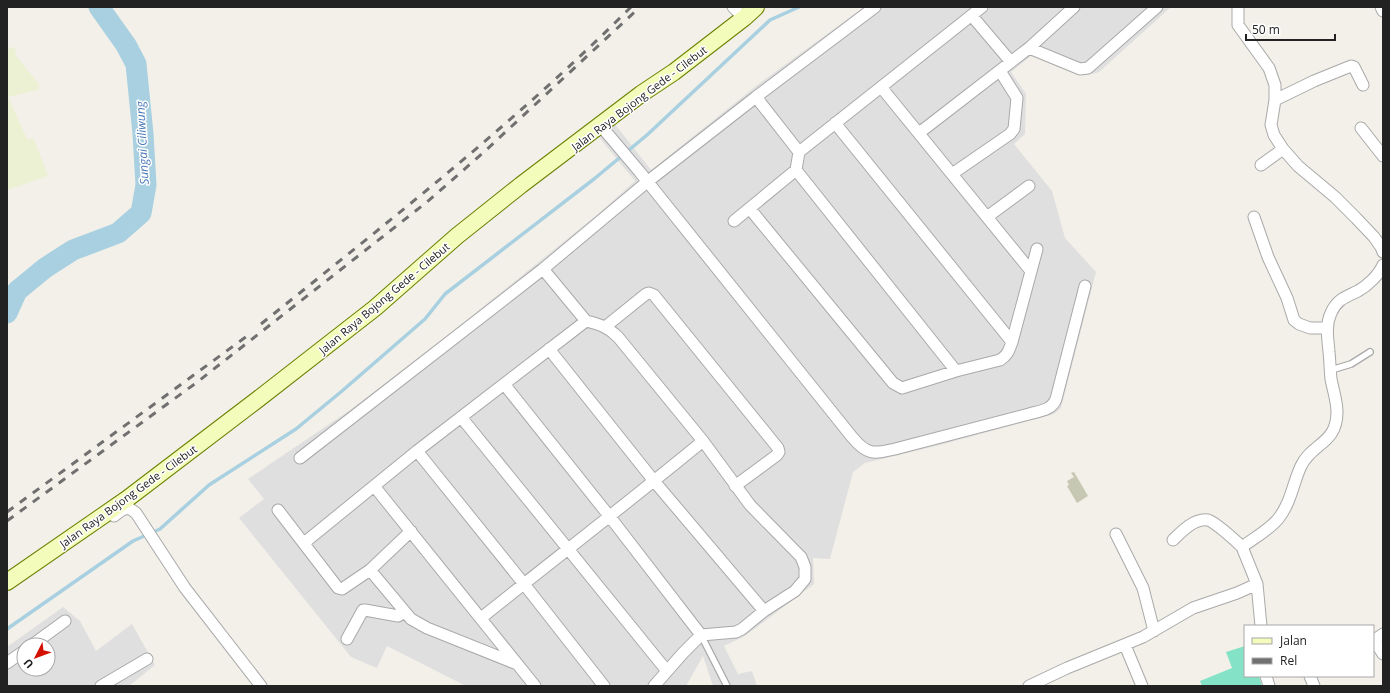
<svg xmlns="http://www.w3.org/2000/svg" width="1390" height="693" viewBox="0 0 1390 693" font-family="'Open Sans',sans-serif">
<rect width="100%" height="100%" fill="#f2f0e8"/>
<!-- residential -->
<path fill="#e0dfdf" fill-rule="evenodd" d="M864,7H1171L1099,72L1088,75L1031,56L1011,72L1026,94L1025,134L1014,144L1052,191L1065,238L1096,272L1061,408L1054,414L940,445L865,463L853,472L830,559L813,558L814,584L745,636L724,646L738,674L752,671L757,686H713L703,656L686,686H466L387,646L377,668L351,657L239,518L264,499L248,479L350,410L452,332L598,214L635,181L598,136L614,123L651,170L760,83Z
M63,607L80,621L96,651L132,624L155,665L129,686H7V647ZM24,645H48V669H24Z"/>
<!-- construction -->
<path fill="#c6c8b3" d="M1074,472L1088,496L1077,503L1067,486L1069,485L1067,481L1074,477L1071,473Z"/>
<!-- farmland -->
<path fill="#edf1d4" d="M15,47L16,56L39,84L38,90L8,97L27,139H34L48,176L7,190V49Z"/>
<!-- pitch -->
<path fill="#84e3c6" d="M1245,646V676H1259L1262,686H1202L1200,681L1232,668L1226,652Z"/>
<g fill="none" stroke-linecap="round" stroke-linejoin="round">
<!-- stream -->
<path stroke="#a8d0e1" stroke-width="3.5" d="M7,629L133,541L160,529L209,485L296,429L342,391L425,319L445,294L594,179L647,135L770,20L799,7"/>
<!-- river -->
<path stroke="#a8d0e1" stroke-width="21" d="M7,313L17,291L45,268L73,250L118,233L141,213L146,185L143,134L136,64L126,45L99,7"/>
<!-- service casing -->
<g stroke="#a9a9a9" stroke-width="8">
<path id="service" d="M1331,370L1351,364L1370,352
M701,635L727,686"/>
</g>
<!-- minor casing -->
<g stroke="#a9a9a9" stroke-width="13">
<path id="minor" d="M733,7L744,18
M1238,7V25L1269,68L1275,85V100L1271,125L1274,135L1283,149L1298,166L1335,197L1356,218L1374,237L1381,247L1383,252
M1381,7L1383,11
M972,16L1011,62
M1029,48L1080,69L1088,68L1157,7
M881,87L1030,270
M756,97L875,7
M1275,100L1314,81L1351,66L1354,67L1363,85
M835,123L1012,342
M601,126L639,171L852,437C867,455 873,454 895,449L1029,414C1040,411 1052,410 1056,399L1085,286
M1361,128L1383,156
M919,133L1029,48L1074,7
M799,152L796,170L956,371
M1261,165L1283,149
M952,174L1010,134L1014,129L1017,98L1000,71
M750,209L893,383L902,388L956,371L1000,360C1008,355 1009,350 1012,342L1037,249
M987,217L1029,186
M1254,217L1268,257L1287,298L1294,320L1299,324L1310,328H1327
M734,221L796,170
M605,327L646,294L649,293L654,295L778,448L779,452L777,455L735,486
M549,349L654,481L764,611
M504,384L610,517L701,635
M461,417L667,671
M417,451L524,584L604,686
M300,458L543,269
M374,486L535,686
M278,510L338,588L342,589L370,570L411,531
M114,516L122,510L129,508L136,513L185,588L261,686
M1116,534L1143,588L1154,631
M1173,540C1181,532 1194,518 1208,520C1215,522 1236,541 1242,547
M304,543L417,451L586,321L543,269L647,182L756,97L799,152L982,7
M370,570L411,619L427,628L517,664
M1257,584L1261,626
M481,618C555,559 630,501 703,441L618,337C608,327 599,324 586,321
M347,639L363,610H365L398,616L405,612
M1374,640L1383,654
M1373,641L1383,634
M32,645L65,621
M1125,645L1142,686
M7,663L24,651
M1266,676L1269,686
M1310,676L1314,686
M101,686L147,659
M654,686L683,653L701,635L736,632L742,629L764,611L795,591L805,579V567L801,557L750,505L703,441
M1029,686L1067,668L1143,637L1193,608L1237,593L1257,584L1242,547C1254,538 1269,530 1278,519C1291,503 1293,483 1301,466C1312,443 1337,444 1337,412C1337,401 1333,390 1331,379C1330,370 1330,361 1329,352C1328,339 1325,326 1331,313C1337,299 1346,297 1358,291C1367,286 1379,275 1383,265"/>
</g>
<!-- secondary casing -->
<g stroke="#6a8100" stroke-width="18">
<path id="secondary" d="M7,582L127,499L257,400L375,308L457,236L521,185L641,94L674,72L744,18L756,7"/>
</g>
<!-- service -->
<use href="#service" stroke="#fff" stroke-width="5.5"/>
<!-- minor -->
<use href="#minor" stroke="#fff" stroke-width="11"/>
<!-- secondary -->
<use href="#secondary" stroke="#f4fcbc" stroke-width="16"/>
<!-- rail -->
<path stroke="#707070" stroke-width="3" stroke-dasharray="8 8" stroke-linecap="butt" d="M261,324C388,222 516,122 631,7
M7,512L247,336
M7,521L196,383L427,202L484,152L640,7"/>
</g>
<g text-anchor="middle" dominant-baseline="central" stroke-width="3" stroke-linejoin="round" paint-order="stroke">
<!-- street labels -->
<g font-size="11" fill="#222" stroke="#fff">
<text transform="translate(639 98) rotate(-37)">Jalan Raya Bojong Gede - Cilebut</text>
<text transform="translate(384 298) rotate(-40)">Jalan Raya Bojong Gede - Cilebut</text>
<text transform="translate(128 496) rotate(-36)">Jalan Raya Bojong Gede - Cilebut</text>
</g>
<!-- water labels -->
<g font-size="12" font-style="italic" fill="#4978b7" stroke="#fff">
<text transform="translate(142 143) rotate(-93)">Sungai Ciliwung</text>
</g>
</g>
<!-- border -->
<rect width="1390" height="693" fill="none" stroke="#222222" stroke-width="16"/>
<!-- legend -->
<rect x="1244" y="625" width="130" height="52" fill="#ffffff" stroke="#a7a7a7"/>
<rect x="1252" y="638" width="20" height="6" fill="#f4fcbc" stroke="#a7a7a7"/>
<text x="1280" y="645" font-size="12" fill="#222222">Jalan</text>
<rect x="1252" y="658" width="20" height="6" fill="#707070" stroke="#a7a7a7"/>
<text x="1280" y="665" font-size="12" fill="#222222">Rel</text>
<!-- north arrow -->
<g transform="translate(36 657) rotate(228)"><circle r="19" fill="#ffffff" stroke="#a7a7a7"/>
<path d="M0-3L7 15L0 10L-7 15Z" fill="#d31000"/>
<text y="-6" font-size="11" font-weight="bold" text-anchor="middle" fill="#222222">U</text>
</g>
<!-- scale -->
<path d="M1246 34v6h89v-6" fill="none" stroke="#222222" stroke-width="2"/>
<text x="1252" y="34" font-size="12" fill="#222222" stroke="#ffffff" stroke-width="3" paint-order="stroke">50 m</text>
</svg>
